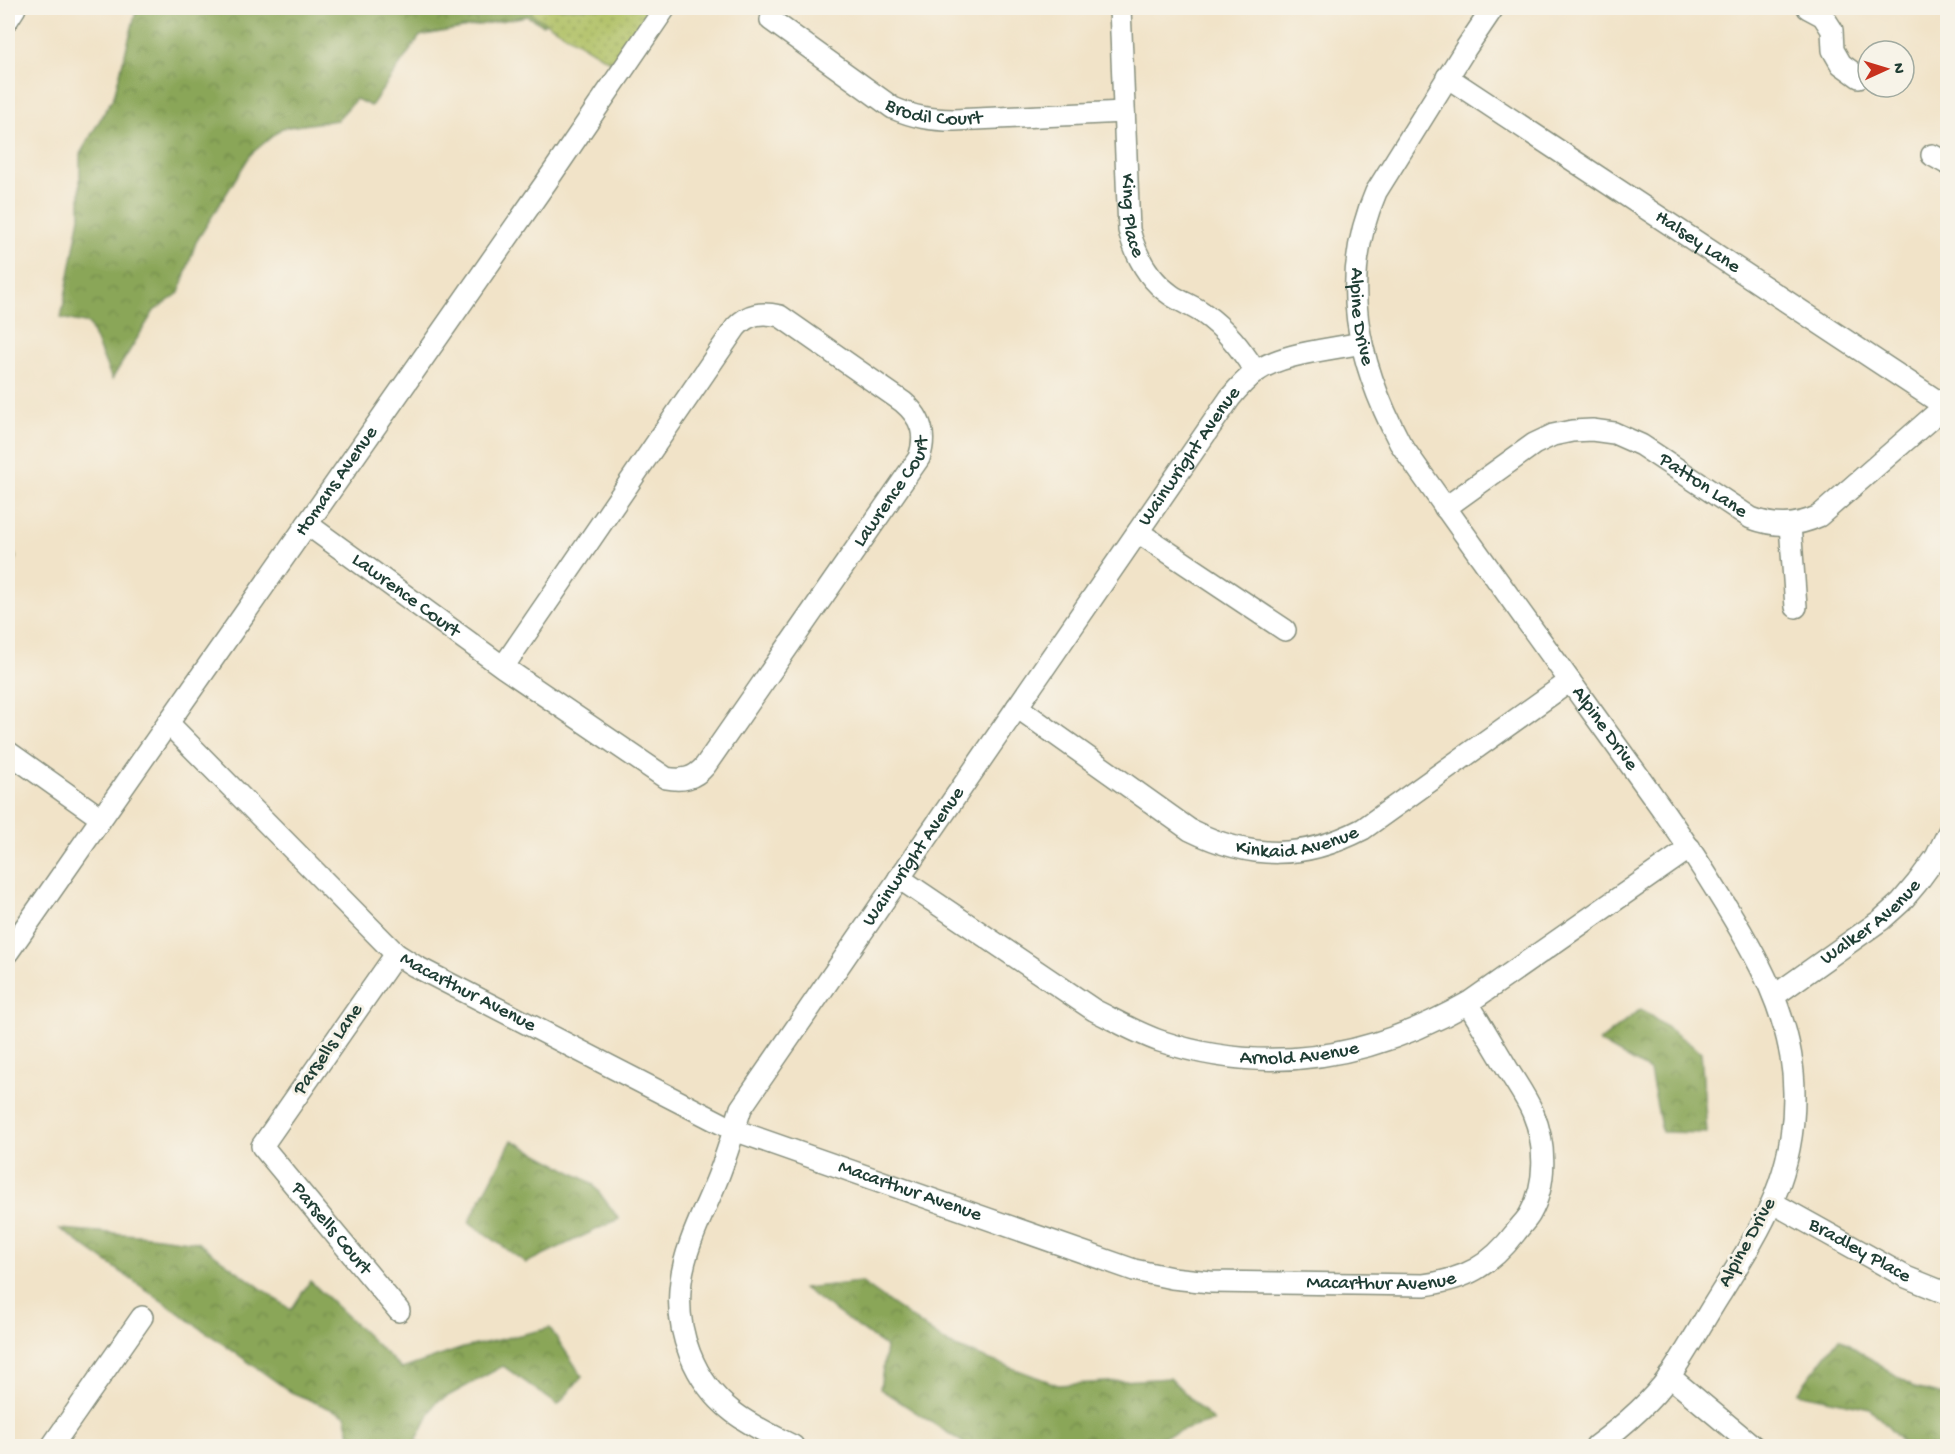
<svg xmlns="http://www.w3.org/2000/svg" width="1955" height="1454" viewBox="0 0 1955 1454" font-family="'Gochi Hand',sans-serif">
<defs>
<pattern id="forest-crowns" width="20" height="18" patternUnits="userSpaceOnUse" patternTransform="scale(1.5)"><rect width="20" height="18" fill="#8aa658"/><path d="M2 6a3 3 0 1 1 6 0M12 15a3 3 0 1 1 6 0" fill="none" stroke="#70884a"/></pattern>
<pattern id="park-dots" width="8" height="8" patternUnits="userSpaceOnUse" patternTransform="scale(1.5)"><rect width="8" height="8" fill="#aebf62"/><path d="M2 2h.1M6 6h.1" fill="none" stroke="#8d9c52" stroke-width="1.8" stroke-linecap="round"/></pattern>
</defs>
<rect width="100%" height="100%" fill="#f7f3e8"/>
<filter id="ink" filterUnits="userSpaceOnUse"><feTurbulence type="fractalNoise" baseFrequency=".0167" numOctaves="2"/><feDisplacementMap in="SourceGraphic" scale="12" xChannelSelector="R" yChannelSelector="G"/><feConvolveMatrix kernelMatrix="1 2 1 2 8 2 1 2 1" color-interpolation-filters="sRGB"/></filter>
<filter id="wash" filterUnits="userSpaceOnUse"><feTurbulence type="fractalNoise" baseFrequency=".008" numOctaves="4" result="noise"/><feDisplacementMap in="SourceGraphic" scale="24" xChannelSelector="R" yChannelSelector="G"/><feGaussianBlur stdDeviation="1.35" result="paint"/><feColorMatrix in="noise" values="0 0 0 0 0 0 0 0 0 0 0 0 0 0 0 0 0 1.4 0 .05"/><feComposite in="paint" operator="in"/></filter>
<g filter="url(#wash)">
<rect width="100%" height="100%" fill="#f1e3c8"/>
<!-- forest -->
<path fill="url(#forest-crowns)" stroke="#547246" stroke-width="1.5" d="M137,8H558L543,25L527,16L420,36L371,106L356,99L337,120L282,128L251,154L196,242L179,293L154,311L112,379L89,324L61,318L80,217V154L114,96Z
M8,542L16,558L8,578Z
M1641,1009L1701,1052L1707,1133L1662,1132L1650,1071L1599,1042Z
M512,1140L592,1183L619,1219L526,1263L469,1222Z
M60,1229L150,1236L197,1242L291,1310L310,1281L402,1369L463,1348L550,1328L582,1376L558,1405L503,1366L435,1403L416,1441L426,1446H353L345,1415L291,1392Z
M861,1282L950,1345L1058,1385L1170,1378L1213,1421L1133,1446H968L880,1389L886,1347L803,1288Z
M1839,1338L1915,1388L1947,1396V1446H1906L1870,1408L1797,1393Z"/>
<!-- park -->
<path fill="url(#park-dots)" stroke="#667e4b" stroke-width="1.5" d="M531,8H660L619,67L533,15Z"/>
</g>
<g filter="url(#ink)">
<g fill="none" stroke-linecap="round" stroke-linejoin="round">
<!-- minor casing -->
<g stroke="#88907e" stroke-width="24">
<g id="minor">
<path id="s1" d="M1120,8L1129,230C1136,257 1148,279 1171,295C1181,302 1193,306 1203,313C1226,329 1241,349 1256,372"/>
<path id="s2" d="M1493,8L1466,48L1376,192C1338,280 1357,361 1400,443C1462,532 1527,621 1590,709C1633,769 1678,828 1716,890C1755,952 1794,1018 1794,1093C1795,1177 1762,1227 1719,1296C1702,1323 1687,1351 1669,1377C1649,1404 1623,1426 1596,1446"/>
<path d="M1808,8L1823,16L1832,30L1833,50L1841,64L1859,77"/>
<path d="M8,19L15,8"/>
<path id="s3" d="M771,20L893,108C914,117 931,120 954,120L1124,112"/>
<path id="s4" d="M1447,77L1948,408"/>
<path d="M1932,155L1948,164"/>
<path id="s5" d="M1445,508L1534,444L1553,435L1572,431L1592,430L1614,433L1641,445L1751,518C1775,527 1795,527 1819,516L1945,406"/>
<path id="s6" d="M307,524L503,667L666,778C682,781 694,779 705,766L919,458C927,435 922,418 903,402L780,316C762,312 749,313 736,327L503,667"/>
<path d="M1790,525L1796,607"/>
<path d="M1138,532L1285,630"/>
<path id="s7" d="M1017,707L1190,830C1251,860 1303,860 1363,829L1570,681"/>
<path id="s8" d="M168,723L396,954L415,966L734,1130L1134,1270L1172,1278L1210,1282L1424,1285C1466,1279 1490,1266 1516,1232C1520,1226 1526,1221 1530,1214C1547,1184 1546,1144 1533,1113C1527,1099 1518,1086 1510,1073C1496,1050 1482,1026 1468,1003"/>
<path d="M8,752L101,818"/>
<path id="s9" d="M899,878L1094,1010C1116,1021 1137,1033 1160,1041C1268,1077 1371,1058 1468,1003L1690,848"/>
<path id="s10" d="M8,952L547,181L665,8"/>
<path id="s11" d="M396,954L262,1146L399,1311"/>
<path id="s12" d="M1774,996L1881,920L1901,902L1917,883L1936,857L1948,833"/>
<path id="s13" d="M1773,1203L1906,1277L1948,1294"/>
<path d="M1669,1376L1753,1446"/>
<path d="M52,1446L142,1317"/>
<path id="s14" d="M793,1446C773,1436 751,1426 733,1412C694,1382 674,1330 681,1281C685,1247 703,1214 716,1182C726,1158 733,1133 741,1108L1230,398C1238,388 1246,379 1257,371C1283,353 1329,350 1361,343"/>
</g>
</g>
<!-- minor -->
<use href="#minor" stroke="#fff" stroke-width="21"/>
</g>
</g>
<g text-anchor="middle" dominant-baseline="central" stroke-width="6" stroke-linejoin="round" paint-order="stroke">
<!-- street labels -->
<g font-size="20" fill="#1f3d34" stroke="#f7f3e8">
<text stroke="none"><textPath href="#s3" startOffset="192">Brodil Court</textPath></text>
<text stroke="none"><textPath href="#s1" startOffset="208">King Place</textPath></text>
<text stroke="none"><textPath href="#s4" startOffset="300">Halsey Lane</textPath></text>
<text stroke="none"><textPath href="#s2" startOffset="346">Alpine Drive</textPath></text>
<text stroke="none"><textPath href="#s14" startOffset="1191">Wainwright Avenue</textPath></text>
<text stroke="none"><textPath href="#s10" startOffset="574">Homans Avenue</textPath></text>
<text stroke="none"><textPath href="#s5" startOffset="296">Patton Lane</textPath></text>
<text stroke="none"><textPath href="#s6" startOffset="816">Lawrence Court</textPath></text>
<text stroke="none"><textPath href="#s6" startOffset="122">Lawrence Court</textPath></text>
<text stroke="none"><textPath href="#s2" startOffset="831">Alpine Drive</textPath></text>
<text stroke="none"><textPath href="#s7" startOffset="324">Kinkaid Avenue</textPath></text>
<text stroke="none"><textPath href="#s14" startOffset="705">Wainwright Avenue</textPath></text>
<text stroke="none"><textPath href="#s12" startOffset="122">Walker Avenue</textPath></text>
<text stroke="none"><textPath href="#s8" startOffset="406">Macarthur Avenue</textPath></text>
<text transform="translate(329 1050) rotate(-55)">Parsells Lane</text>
<text stroke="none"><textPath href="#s9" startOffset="450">Arnold Avenue</textPath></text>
<text stroke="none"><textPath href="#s8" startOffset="892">Macarthur Avenue</textPath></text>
<text stroke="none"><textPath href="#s11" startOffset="342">Parsells Court</textPath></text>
<text transform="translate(1748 1243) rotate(-61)">Alpine Drive</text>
<text stroke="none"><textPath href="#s13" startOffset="99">Bradley Place</textPath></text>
<text stroke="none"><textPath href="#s8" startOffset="1378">Macarthur Avenue</textPath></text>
</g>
</g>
<!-- margin -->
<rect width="1955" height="1454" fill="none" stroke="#f7f3e8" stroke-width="30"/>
<!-- north arrow -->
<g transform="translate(1886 69) rotate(86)"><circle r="28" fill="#f7f3e8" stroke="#a1aaa0" stroke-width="1.5"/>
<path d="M0-4.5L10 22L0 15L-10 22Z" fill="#c8321e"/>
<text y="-9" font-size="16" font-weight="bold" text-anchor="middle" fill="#1f3d34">N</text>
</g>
</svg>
